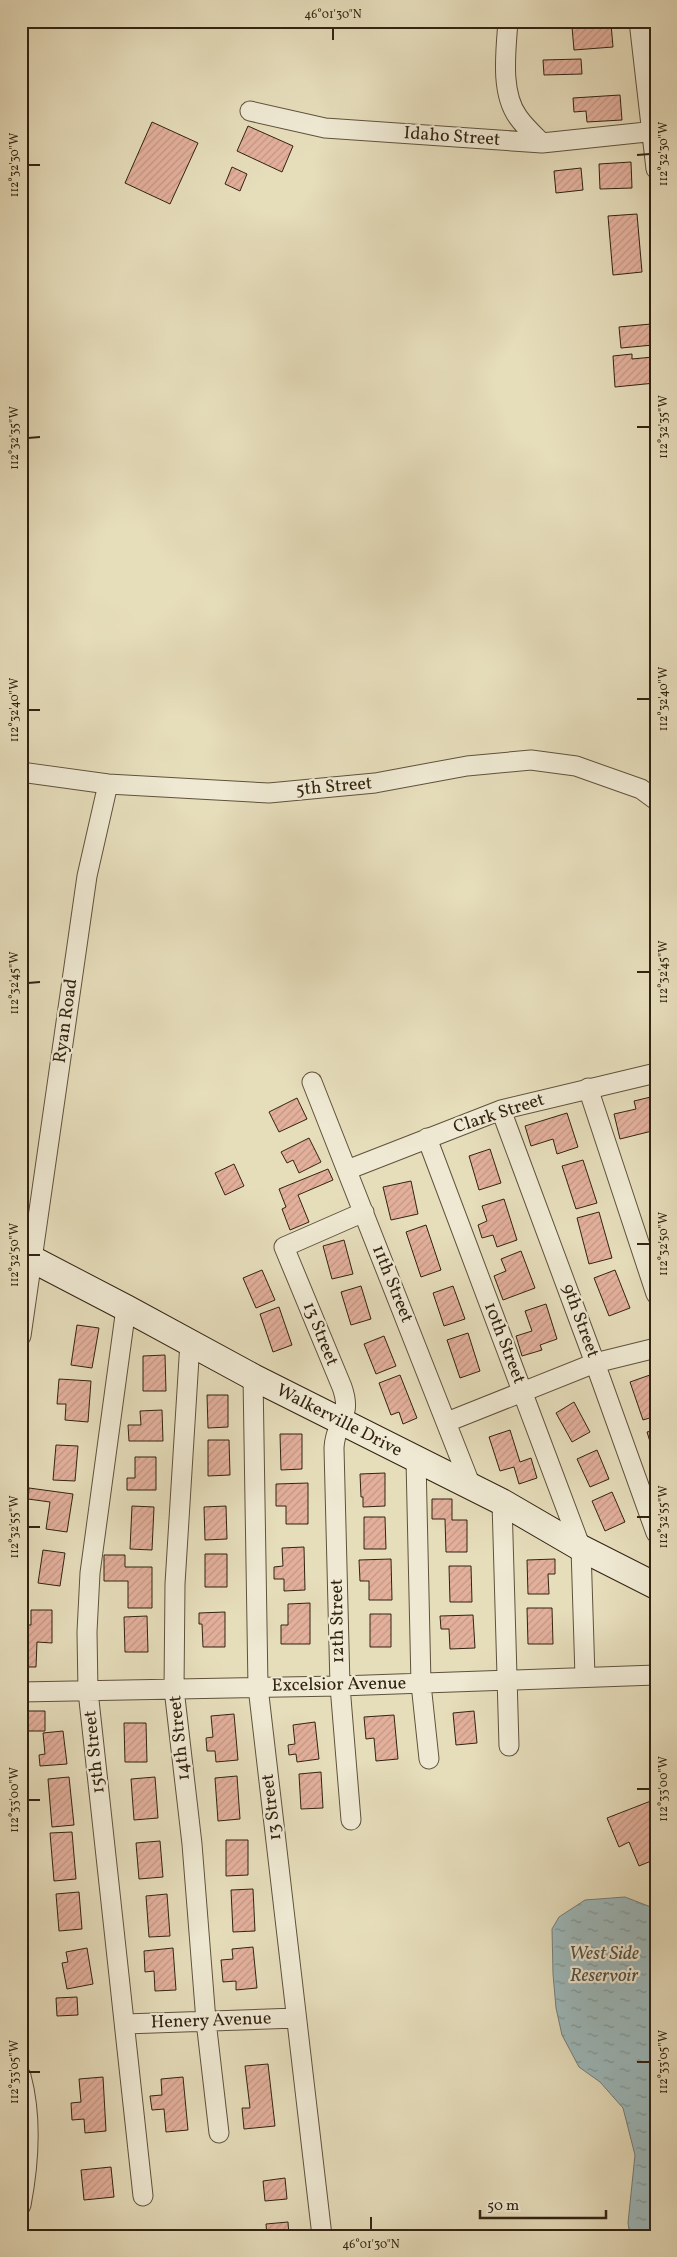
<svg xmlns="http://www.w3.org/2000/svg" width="677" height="2257" viewBox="0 0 677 2257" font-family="Vollkorn,serif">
<defs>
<pattern id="water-ripples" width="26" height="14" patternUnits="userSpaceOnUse" patternTransform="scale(1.25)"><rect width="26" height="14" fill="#9cb9bc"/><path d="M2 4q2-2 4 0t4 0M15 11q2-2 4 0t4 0" fill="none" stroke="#809697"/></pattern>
<pattern id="building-hatch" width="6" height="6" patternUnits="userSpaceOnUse" patternTransform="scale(1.25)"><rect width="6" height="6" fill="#e3b09c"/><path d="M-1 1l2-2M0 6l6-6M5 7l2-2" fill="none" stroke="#c39785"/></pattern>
</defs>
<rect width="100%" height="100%" fill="#e6ddbb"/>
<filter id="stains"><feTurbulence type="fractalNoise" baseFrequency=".004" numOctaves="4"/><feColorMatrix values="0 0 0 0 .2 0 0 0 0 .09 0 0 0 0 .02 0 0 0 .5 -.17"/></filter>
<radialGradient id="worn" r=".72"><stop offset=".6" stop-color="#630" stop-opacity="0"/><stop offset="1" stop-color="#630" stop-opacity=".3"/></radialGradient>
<!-- water -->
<path fill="url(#water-ripples)" stroke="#727d78" d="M625,1897L651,1907L656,1912V2236H630L628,2223L635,2155L623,2108L600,2082L579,2067L562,2035L556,2008L553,1974L552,1929L559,1917L585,1900Z"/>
<!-- building -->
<path fill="url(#building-hatch)" stroke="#322311" d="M611,24L613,47L574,50L572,27Z
M581,59L582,74L544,75L543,60Z
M620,95L622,120L587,122L586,111L574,112L573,98Z
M152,122L198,143L170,204L125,183Z
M248,126L293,146L282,172L237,151Z
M631,162L632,188L600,189L599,164Z
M232,167L247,174L240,191L225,184Z
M581,168L583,190L556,193L554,171Z
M637,214L642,272L613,275L608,216Z
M651,324L653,345L621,348L619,327Z
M632,354V359L653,357L655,383L615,387L613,356Z
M655,1096L656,1130L620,1139L614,1114L636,1109L634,1101Z
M297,1098L307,1119L279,1132L269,1112Z
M567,1113L578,1147L557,1154L553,1139L531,1146L525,1126Z
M309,1138L321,1162L299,1173L293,1160L287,1163L281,1152Z
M490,1149L501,1183L479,1190L469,1156Z
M583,1160L597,1203L576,1209L562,1166Z
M234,1164L244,1186L225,1195L215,1173Z
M328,1169L333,1180L298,1195L309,1222L290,1230L282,1209L286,1207L279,1189Z
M411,1181L418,1214L391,1220L383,1187Z
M504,1199L517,1240L497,1247L493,1235L482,1238L478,1225L487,1221L482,1206Z
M599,1212L612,1258L589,1264L577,1218Z
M426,1225L441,1270L421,1277L406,1232Z
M344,1240L353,1274L332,1279L323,1246Z
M521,1251L535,1288L503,1300L494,1276L506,1271L501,1259Z
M262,1270L275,1300L256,1308L243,1278Z
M615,1270L630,1308L609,1316L594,1278Z
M361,1286L371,1319L351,1325L341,1292Z
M453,1286L465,1319L444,1326L433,1293Z
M546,1304L557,1339L540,1345L542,1350L522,1356L516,1336L532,1331L525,1311Z
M279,1307L292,1345L273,1352L260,1314Z
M77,1325L99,1328L92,1368L71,1365Z
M468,1333L480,1371L460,1378L447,1340Z
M384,1336L396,1366L376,1374L364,1344Z
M165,1355L166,1391H143V1356Z
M400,1375L417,1418L403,1424L399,1412L391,1415L379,1383Z
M650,1375L656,1392V1416L643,1420L630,1382Z
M59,1379L91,1381L88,1422L65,1420L66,1404H57Z
M207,1395H228V1427L208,1428Z
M574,1402L590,1432L572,1442L556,1413Z
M162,1410L163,1441H129L128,1425H141L140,1411Z
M510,1430L520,1462L531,1458L537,1478L519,1484L514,1467L500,1471L489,1437Z
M656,1430V1461L647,1432Z
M280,1434H302V1469L281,1470Z
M208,1440H229L230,1475L208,1476Z
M56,1445L78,1446L75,1481L53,1480Z
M597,1450L609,1479L590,1487L577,1459Z
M135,1457H156V1490H127V1478H135Z
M385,1473V1506L363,1507V1497H361L360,1474Z
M308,1483V1524H286V1506H276V1484Z
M29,1488L73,1494L67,1532L46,1529L50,1502L28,1499Z
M612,1492L625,1522L605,1531L592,1501Z
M432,1499H452V1520H467V1552H446L445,1519H432Z
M132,1506L154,1507L152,1550L130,1549Z
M226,1506L227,1539L205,1540L204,1507Z
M364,1517H385L386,1549H364Z
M304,1547L305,1590L284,1591V1579H274V1567L283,1566L282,1548Z
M43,1550L65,1553L60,1586L38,1583Z
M205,1554H227V1587H205Z
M104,1555H125V1567H152V1608H128V1581H104Z
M391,1559L392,1600H369V1581H360L359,1560Z
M555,1559V1574H548L549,1594H528L527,1560Z
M449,1566H471L472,1602H450Z
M310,1603V1644H281V1625H288V1604Z
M527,1608H552L553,1644H528Z
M31,1610H52V1643L37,1642L36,1667H21V1625H31Z
M225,1612V1647H203L202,1624H199V1613Z
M370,1614H391V1647H370Z
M473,1615L475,1648L450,1649L449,1629H441L440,1616Z
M147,1616L148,1652H125L124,1617Z
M21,1711H45V1731H21Z
M474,1711L477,1743L456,1745L453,1713Z
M234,1714L238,1760L216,1762L215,1751H207L206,1738L213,1737L211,1716Z
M394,1715L398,1759L376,1761L374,1738L366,1739L364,1717Z
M315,1722L319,1759L297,1762L296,1754L289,1755L288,1745L295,1744L293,1725Z
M124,1723H146L147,1762H125Z
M63,1731L67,1764L40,1766L39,1755L45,1754L43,1733Z
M321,1772L323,1808L301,1809L299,1774Z
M237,1776L240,1819L218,1821L215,1778Z
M69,1777L74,1825L52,1827L48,1779Z
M155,1777L158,1818L134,1820L131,1779Z
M656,1799V1859L639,1866L629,1842L619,1847L607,1818Z
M72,1832L76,1879L54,1881L50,1833Z
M226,1840H248V1875L226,1876Z
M160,1841L163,1877L139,1879L136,1843Z
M253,1889L255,1931L233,1932L231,1890Z
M79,1892L82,1929L59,1931L56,1894Z
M167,1894L170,1936L149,1937L146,1896Z
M253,1947L257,1988L236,1990V1981L223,1982L221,1960L233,1959L232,1949Z
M87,1948L93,1984L67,1989L62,1963L68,1962L66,1952Z
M173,1948L176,1990L155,1991L154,1971L145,1972L144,1951Z
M77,1997L78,2015L57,2016L56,1998Z
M268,2064L275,2126L244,2129L242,2108H250L245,2066Z
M103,2077L106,2131L85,2133L84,2119L72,2120L71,2103L81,2102L79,2079Z
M183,2077L188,2130L166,2132L164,2109L152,2110L150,2096L162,2095L161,2079Z
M111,2167L114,2197L84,2200L81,2170Z
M285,2178L287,2199L265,2201L263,2181Z
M288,2222L289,2236H267L266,2224Z"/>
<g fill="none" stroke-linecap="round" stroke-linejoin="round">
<!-- street casing -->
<g stroke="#5f523c" stroke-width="21">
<path id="street" d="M508,21C506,51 500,92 518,117C525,127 534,135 542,143
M639,21L656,169
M250,111L325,128L542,143L656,131
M21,772L108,784L269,793L375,783L467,766L531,760L576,766L641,789L656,800
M312,1082L471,1486
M588,1088L656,1294
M501,1110L595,1363L656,1533
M427,1138L581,1548L585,1677
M347,1170L501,1110L656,1073
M126,1308L90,1573L87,1632L88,1691L143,2196
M21,1336L87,876L108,784
M190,1342L175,1584L174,1689L192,1844L206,2021L219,2133
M253,1377L258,1687L322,2236
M447,1422L595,1363L656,1348
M416,1460L421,1684L429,1759
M502,1502L509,1746
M21,1692L340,1686L656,1675
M351,1820L340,1686L334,1448C335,1421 353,1418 342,1387L284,1247L364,1212
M125,2024L296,2018
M21,2076C32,2117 29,2163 21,2205"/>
</g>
<!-- secondary casing -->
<g stroke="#322311" stroke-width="28">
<path id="secondary" d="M21,1259H32L126,1308L253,1377L502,1502L581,1548L656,1586"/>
</g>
<!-- street -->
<use href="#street" stroke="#efe9d3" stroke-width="19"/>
<!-- secondary -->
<use href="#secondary" stroke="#efe9d3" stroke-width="26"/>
</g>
<!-- ticks -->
<path fill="none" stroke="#322311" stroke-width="2" d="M333,28V40M637,155L650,154M28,165H40M637,427H650M28,438L40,437M637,699H650M28,710H40M637,972H650M28,983L40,982M637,1244H650M28,1255H40M637,1517H650M28,1527H40M637,1789H650M28,1800H40M637,2062H650M28,2072H40M371,2217V2230"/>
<g text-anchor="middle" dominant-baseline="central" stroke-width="4.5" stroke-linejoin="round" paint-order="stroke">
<!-- street labels -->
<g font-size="18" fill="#322311" stroke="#efe9d3">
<text transform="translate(452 137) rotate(4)">Idaho Street</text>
<text transform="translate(334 787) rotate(-5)">5th Street</text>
<text transform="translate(66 1021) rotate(-82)">Ryan Road</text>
<text transform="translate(499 1114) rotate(-18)">Clark Street</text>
<text transform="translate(392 1284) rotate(68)">11th Street</text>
<text transform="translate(580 1321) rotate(70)">9th Street</text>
<text transform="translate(320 1334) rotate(68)">13 Street</text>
<text transform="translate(504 1343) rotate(69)">10th Street</text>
<text transform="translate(339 1421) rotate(27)">Walkerville Drive</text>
<text transform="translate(338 1621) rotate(-91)">12th Street</text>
<text transform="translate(339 1685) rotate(-1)">Excelsior Avenue</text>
<text transform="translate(180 1738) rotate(-96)">14th Street</text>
<text transform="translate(95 1752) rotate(-96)">15th Street</text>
<text transform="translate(272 1807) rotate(-97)">13 Street</text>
<text transform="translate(211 2021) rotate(-2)">Henery Avenue</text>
</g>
<!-- water labels -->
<g font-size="19" font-style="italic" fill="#525044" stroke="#efe9d3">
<text x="604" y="1954">West Side<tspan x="604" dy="22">Reservoir</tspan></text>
</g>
</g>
<!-- margin -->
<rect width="677" height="2257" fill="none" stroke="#e6ddbb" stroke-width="55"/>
<!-- scale -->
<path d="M480 2210v8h126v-8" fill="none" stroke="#322311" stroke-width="2.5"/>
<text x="487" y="2210" font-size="15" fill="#322311" stroke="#efe9d3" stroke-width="4" paint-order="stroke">50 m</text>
<rect x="28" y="28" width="622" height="2202" fill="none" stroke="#322311" stroke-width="2"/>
<g font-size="12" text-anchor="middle" fill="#322311">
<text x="333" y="18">46°01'30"N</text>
<text transform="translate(663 154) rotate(-90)" y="4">112°32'30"W</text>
<text transform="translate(14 165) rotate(-90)" y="4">112°32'30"W</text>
<text transform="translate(663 427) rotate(-90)" y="4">112°32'35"W</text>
<text transform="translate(14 438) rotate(-90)" y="4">112°32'35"W</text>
<text transform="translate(663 699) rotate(-90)" y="4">112°32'40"W</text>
<text transform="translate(14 710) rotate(-90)" y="4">112°32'40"W</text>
<text transform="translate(663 972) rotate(-90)" y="4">112°32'45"W</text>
<text transform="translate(14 983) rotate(-90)" y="4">112°32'45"W</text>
<text transform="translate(663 1244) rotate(-90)" y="4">112°32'50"W</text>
<text transform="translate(14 1255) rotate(-90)" y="4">112°32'50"W</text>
<text transform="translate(663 1517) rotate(-90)" y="4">112°32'55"W</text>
<text transform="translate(14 1527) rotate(-90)" y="4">112°32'55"W</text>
<text transform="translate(663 1789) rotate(-90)" y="4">112°33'00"W</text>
<text transform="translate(14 1800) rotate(-90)" y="4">112°33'00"W</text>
<text transform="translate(663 2062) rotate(-90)" y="4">112°33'05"W</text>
<text transform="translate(14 2072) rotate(-90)" y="4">112°33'05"W</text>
<text x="371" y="2248">46°01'30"N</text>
</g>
<rect width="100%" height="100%" filter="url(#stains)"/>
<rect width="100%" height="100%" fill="url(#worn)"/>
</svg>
